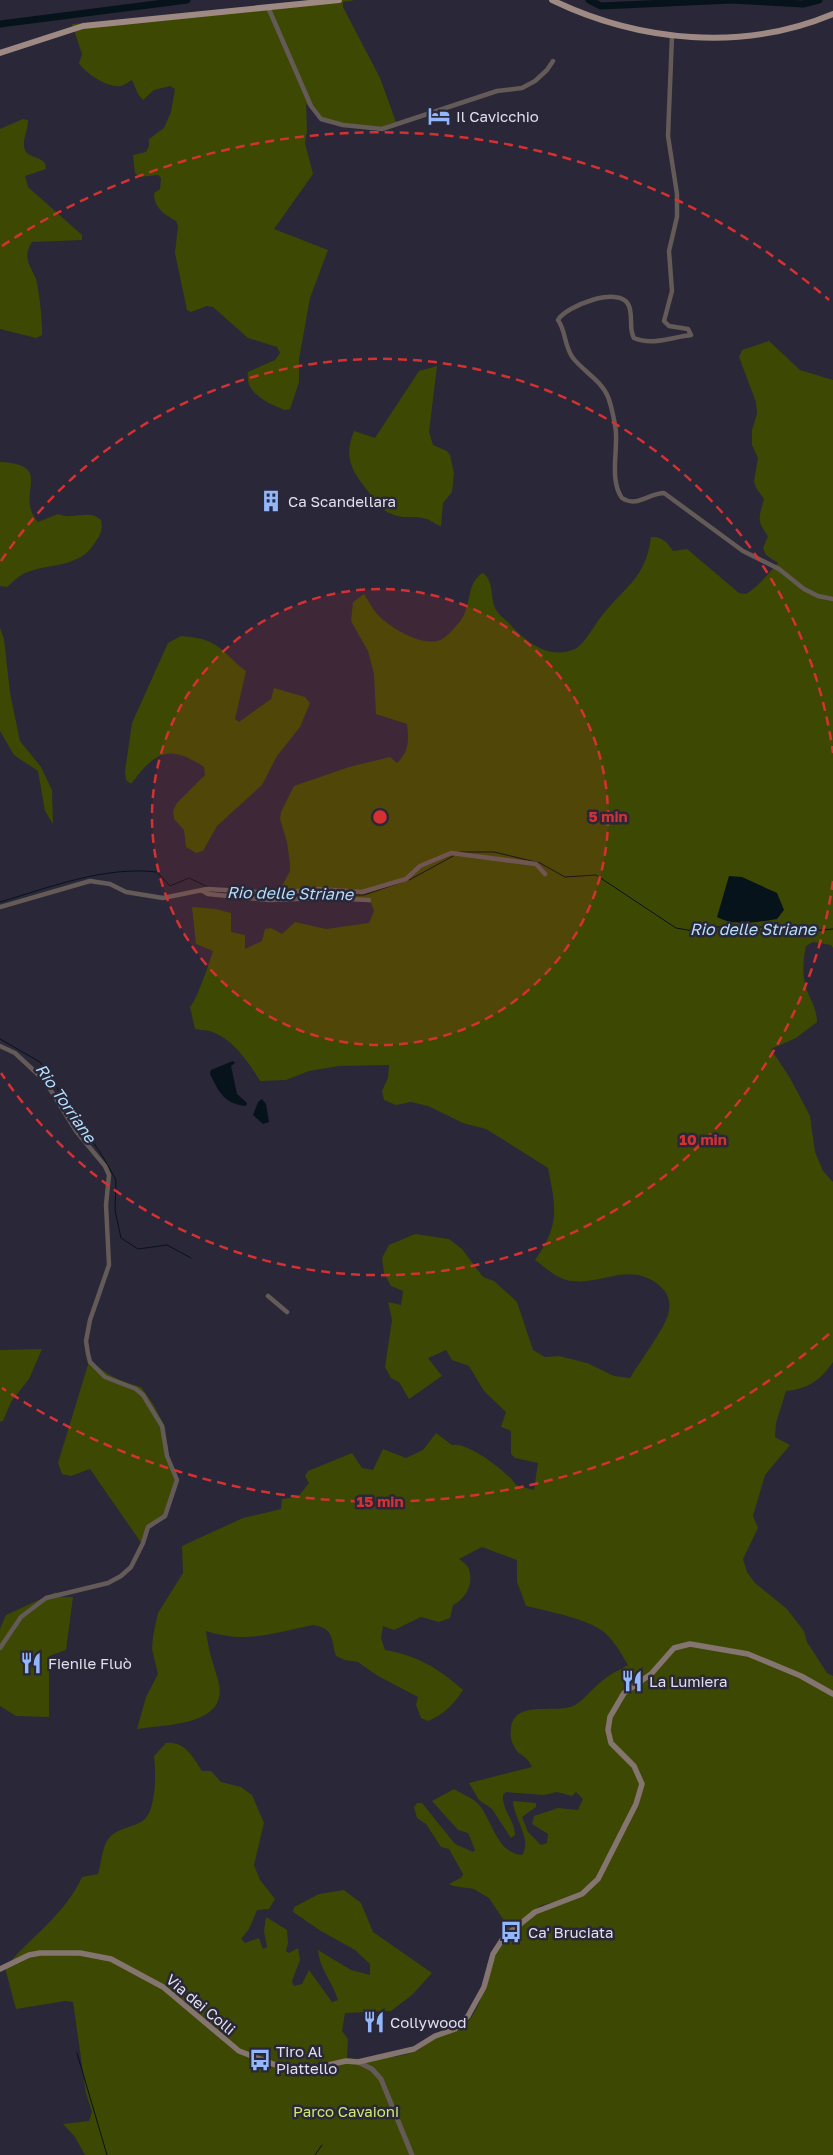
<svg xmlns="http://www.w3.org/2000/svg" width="833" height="2155" viewBox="0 0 833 2155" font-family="'Golos Text',sans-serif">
<rect width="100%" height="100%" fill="#292738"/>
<!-- green -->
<path fill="#3d4903" d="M311,0H355L343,2V7L380,78L396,122L375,129L328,123L306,104L307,131L305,143L313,174L274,229L328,250L310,298L299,359V382L290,409L285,410C269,404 244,393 248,372L275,360L280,353L277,347L248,338L213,307L207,306L191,312L187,310L175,253L178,226L176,221C164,214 154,208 154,193L160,189L161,178L158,175L140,177L135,173L133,155L146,152L149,146V139L164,128L171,112L175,89L170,86L154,90L143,100L138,94L132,80C128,82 124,85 121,86C107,88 85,73 79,63L82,54L72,24L147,18Z
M23,119L28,120C29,130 17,148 30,155C35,158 40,158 45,163L46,169L25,176L28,187L82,235V240L32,242C22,257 30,265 36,279C39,289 43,324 42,335L36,338L0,329V129Z
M769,341L800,370L833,380V948L831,945L813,942L806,946C803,959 802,975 806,987C810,1000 817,1008 817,1022L796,1038L771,1049L790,1078L810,1116L815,1152L823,1171L833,1182V1362C821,1380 808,1389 786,1391L776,1423L775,1437L790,1445L765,1475L753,1516L758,1528L743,1559L747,1572L755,1583L786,1608L804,1631L807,1642L827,1673L833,1676V2155H85L75,2137L63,2124L89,2121L92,2112L86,2093L73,2002L65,2001L16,2009L5,1968C30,1937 65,1915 82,1877L98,1874C101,1865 102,1849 107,1841C114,1829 130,1828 141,1822C157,1814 156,1772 154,1756L166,1743C185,1741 193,1757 202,1771H211L221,1782L241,1787L252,1795L264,1823L254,1865L260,1880L275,1899L269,1909L257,1910L249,1929L241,1939L245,1943L259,1938L263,1949L267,1947L264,1931L266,1917L287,1930L288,1943L286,1951L289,1953L298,1948L300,1960L292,1981L294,1986L302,1984L309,1970L332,2002L338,2000C333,1983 319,1968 318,1950L351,1970L370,1975V1964L355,1950L321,1931L293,1912L294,1907L319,1894L344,1890L361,1903L373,1932L432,1973L412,1995L391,2011L345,2013L342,2031L348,2039L347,2058C364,2061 403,2058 418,2050C424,2046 430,2040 436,2037C451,2031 465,2029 474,2013C488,1990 489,1957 507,1937C522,1921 544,1910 563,1899L540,1906L502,1935L503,1919L489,1898L474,1889L453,1886L449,1884L462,1877L463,1874L449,1849L441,1847L426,1824L417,1818L414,1807L417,1803H422L455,1844L473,1852L475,1850L468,1833L458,1830L432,1801L454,1789C462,1794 475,1799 480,1806C492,1821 498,1854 522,1855C533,1840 513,1817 513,1801L536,1803V1807L522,1817L528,1832L541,1845L547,1843L548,1834L532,1824L534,1816L558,1808L578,1810L583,1799L576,1792L572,1796L557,1792L544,1795L506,1792L503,1795C502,1810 515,1821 515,1835L511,1838L492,1809L479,1800L469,1783L532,1767C527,1755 519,1756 515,1748C511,1742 510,1736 511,1729C513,1699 555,1714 573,1706C584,1701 592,1688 602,1681C610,1674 619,1670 628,1665C622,1655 616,1644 608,1636C595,1620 547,1611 526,1606L517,1582V1560L482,1547L459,1559C462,1561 466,1564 468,1567C475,1582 466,1599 453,1605L450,1618L439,1622L421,1617L394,1630L383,1626L381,1638L385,1650C416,1655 440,1669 463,1690C453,1705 445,1714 428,1721L421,1718L416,1705L418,1697L378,1676L358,1662L345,1660L336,1656C331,1639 334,1628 313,1625C272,1633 247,1644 206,1631C208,1649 213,1663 218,1680C231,1726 166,1724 137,1729L146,1697L158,1674L152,1649L153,1636L158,1613L183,1573L182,1546L243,1518L281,1509L282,1499L298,1497L309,1483L305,1476L308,1471L352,1453L362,1468L373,1470L383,1449L406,1458L423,1450L436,1433L452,1445C467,1441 508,1472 516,1485L534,1490L538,1463L515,1458L511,1454V1431L501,1427L506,1412L484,1391L469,1366L452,1360L446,1350L428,1358L442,1376L409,1399L399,1382L391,1378L385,1367L392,1320L388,1302L401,1305L403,1291L391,1286L384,1273L382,1258L389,1245L415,1234L449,1239L462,1249L483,1277L494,1281L517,1302L533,1350L545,1357L559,1356L587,1363L614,1376L630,1378C639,1363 664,1329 668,1315C671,1304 669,1294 661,1287C631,1260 604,1285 572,1281C558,1280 546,1268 535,1260C560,1225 556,1209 548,1168L486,1129L463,1123L428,1106L411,1102L396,1105L384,1100L382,1091L388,1078L389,1065L339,1066L309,1071L286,1080L260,1081C250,1064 234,1041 215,1033C209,1030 201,1030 195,1029L190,1007C197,1000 209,963 213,951L196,944L192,907L216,909L231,913V932L245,935V949L262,941L265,929L271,928L282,934L295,922L326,929L369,923L374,911L371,903L348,898L340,890L279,892L290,871V864L287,842L280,819L281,812L294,786L349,767L390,757L397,763C409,752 409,740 407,724L376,714L374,674L368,651L351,621L353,602L364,594C368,600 372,608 377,614C389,627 424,649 442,639C447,637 457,625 461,620C472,605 466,582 483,573C494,581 490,596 495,608C498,614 503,618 508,622C524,640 548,661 575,649C586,643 595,623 604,613C627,585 646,577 651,537C662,536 668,543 673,551L687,549L739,593L746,594C760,585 767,575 778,563L766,555L763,548L768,536C756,520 759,518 764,499L756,488L754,481L758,458L752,445V430L757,414L756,402L739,357L742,350Z
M437,366L429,432L433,445L447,451L450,455L454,473L452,492L443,503L441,526C436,525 432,521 427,519C415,515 402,520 389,513C381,509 376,501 370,494C352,471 343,459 354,431L375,438L419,371Z
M0,462C57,465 13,494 38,522L58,514C72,521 88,508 101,520C103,529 101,534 96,541C80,569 52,562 25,573C18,576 13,582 7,587L0,586Z
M0,628L4,639L10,693L20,741L41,767L52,790L53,824L45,811L38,771L14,755L0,731Z
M181,636C191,637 203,638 212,643C221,647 236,664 246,671L235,719L239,722L271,699L274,688L305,697L310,703L300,727L277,756L262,785L217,826L203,851L196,853L186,847L184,830L174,819L173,811L177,803L205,775L204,767C168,743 155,752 131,784L126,780L125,771L132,723L168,643Z
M42,1349L29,1379L11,1402L3,1421L0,1422V1350Z
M90,1358C104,1375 120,1381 141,1387L153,1404L165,1427L169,1457L177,1483L165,1516L149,1529L142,1544L90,1469L71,1476L62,1474L58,1463Z
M56,1592L58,1597H73L66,1650L49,1656V1717L16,1716L0,1706V1629L6,1615Z"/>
<!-- water -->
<path fill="#06131b" d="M729,876L742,877L777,893L784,910L777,919C758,922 735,927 717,917Z
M233,1061L235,1063L231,1066L237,1094L247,1103L246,1106C224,1104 219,1092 210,1074L211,1070Z
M262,1099L266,1104L269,1122L263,1124L253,1115L258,1102Z"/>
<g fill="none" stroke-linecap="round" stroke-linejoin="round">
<!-- stream -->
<path stroke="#06131b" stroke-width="1" d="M460,852H494L540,863L565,877L596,875L676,928L694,931L709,927H768L800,932L833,929
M243,893L264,894
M280,895H364L411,879L455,855
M0,902C51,887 104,866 157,872L170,886L189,878L208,887
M0,1039L40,1062L103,1157L116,1180L115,1210L121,1238L138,1249L167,1245L191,1258
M77,2053L107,2155
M315,2155L322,2145"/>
<!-- river -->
<path stroke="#06131b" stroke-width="7" d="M589,0L601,6L731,0L803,4L819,0
M0,24L187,0"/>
<!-- minor -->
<path stroke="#645a57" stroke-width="4.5" d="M268,7L311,106L321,119L343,125L382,129L497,91L522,88L535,81L547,70L553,61
M672,36L668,136L677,194V217L669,251L672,291L664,321L669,326L688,329L691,335C672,337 652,346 634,338C628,328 634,314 628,304C618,286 566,306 558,320C566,331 564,346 573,358C583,371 602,381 608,397C611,404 616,427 616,434C617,454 610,481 622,498C637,508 649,493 664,493L743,551L779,569L804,589L818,596L833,599
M203,891L208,894L269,900L325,898L369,900
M0,907L90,881L110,884L126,892L163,898L207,889L278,893L318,889L362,892L406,879L420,866L451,853L536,864L545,874
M0,1046L15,1053L45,1081L76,1131L105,1166L109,1175L106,1205L109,1265L90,1320L86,1341L88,1354L90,1362L105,1377L136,1389L143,1395L162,1426L167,1456L177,1480L165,1516L148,1527L143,1543L131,1567L121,1576L108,1583L46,1598L21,1617L0,1648
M268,1296L287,1312"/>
<!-- tertiary -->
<path stroke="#645a57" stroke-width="5" d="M358,2062L372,2069L381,2079L412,2155"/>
<!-- secondary -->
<path stroke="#857570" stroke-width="5.5" d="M0,1969L29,1955L40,1953H80L111,1959L163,1987L239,2051L289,2070L302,2071L346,2061L358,2062L414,2049L435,2036L455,2029L468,2016L484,1987L493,1954L504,1937L535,1912L582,1894L598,1879L636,1804L642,1784L634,1766L611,1743L608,1730L610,1717L624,1693L651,1674L674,1648L690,1644L748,1654L801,1676L833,1694"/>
<!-- primary -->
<path stroke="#9e8983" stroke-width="6" d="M552,0C639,42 743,52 833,14
M0,53L83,26L339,0"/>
</g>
<!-- distance rings -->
<circle cx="380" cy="817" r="228" fill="#d63132" fill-opacity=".12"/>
<g fill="none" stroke="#d63132" stroke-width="2.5" stroke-dasharray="9 6">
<circle cx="380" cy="817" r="228"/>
<path d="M833 881A457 457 0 0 1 1 1073M1 561A457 457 0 0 1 833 753"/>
<path d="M829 1334A685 685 0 0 1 2 1388M2 246A685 685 0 0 1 829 300"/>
</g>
<!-- icons -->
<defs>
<g id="hotel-bare" transform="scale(1.725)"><path d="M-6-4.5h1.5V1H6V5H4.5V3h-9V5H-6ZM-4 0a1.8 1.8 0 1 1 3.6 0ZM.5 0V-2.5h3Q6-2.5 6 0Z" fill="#92b7fd" stroke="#292738" stroke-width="2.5" paint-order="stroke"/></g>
<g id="building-bare" transform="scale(1.725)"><path d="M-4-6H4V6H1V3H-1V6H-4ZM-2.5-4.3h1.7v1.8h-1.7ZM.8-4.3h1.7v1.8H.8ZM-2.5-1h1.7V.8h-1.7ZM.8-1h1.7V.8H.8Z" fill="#92b7fd" stroke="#292738" stroke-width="2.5" paint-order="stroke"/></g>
<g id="restaurant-bare" transform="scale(1.725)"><path d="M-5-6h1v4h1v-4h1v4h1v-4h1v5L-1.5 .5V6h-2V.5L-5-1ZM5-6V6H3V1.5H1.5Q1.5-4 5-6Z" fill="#92b7fd" stroke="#292738" stroke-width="2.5" paint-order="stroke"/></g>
<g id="bus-bare" transform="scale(1.725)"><path d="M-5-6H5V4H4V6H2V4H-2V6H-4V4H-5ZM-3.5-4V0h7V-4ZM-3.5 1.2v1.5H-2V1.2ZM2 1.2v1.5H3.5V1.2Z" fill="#92b7fd" stroke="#292738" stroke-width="2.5" paint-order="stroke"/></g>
</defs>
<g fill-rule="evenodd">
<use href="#hotel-bare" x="439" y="116"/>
<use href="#building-bare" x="271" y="501"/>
<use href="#restaurant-bare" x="31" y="1663"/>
<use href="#restaurant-bare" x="632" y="1681"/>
<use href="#bus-bare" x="511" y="1932"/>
<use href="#restaurant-bare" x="374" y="2022"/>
<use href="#bus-bare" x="260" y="2060"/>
</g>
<g text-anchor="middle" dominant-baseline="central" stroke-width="5" stroke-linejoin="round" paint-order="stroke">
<!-- poi labels -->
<g font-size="15" fill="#e0dfeb" stroke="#292738" text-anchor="start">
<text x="456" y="116">Il Cavicchio</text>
<text x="288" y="501">Ca Scandellara</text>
<text x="48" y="1663">Fienile Fluò</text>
<text x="649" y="1681">La Lumiera</text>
<text x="528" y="1932">Ca' Bruciata</text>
<text x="390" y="2022">Collywood</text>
<text x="276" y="2051">Tiro Al<tspan x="276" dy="17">Piattello</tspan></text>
</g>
<!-- street labels -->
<g font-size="15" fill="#e0dfeb" stroke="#292738">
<text transform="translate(201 2004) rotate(40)">Via dei Colli</text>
</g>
<!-- park labels -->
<g font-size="15" fill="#cfeb6d" stroke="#292738">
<text x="346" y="2111">Parco Cavaioni</text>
</g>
<!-- water labels -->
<g font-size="16" font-style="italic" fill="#b3dffd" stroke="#292738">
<text transform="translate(290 893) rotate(1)">Rio delle Striane</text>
<text x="753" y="929">Rio delle Striane</text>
<text transform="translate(66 1103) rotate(55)">Rio Torriane</text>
</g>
</g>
<circle cx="380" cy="817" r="8" fill="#d63132" stroke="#292738" stroke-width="2.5"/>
<g font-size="15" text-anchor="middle" font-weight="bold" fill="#d63132" stroke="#292738" stroke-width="5" stroke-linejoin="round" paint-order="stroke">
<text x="608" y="822">5 min</text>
<text x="703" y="1145">10 min</text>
<text x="380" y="1507">15 min</text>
</g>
</svg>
